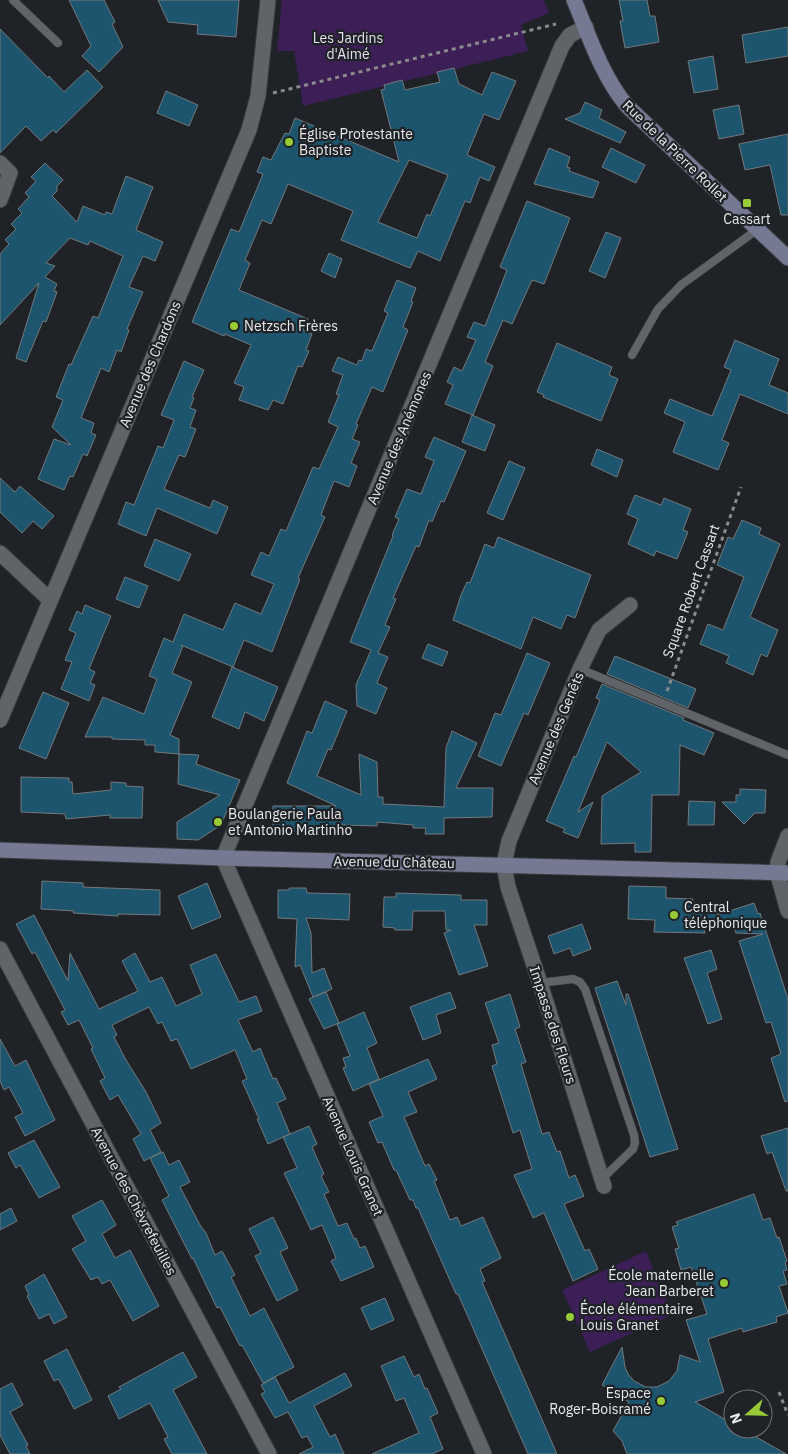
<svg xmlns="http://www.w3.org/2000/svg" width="788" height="1454" viewBox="0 0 788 1454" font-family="'IBM Plex Sans',sans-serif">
<rect width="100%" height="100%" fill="#1f2226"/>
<!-- green -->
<path fill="#3d1f57" d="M282,0H544L549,13L521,25L528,51L303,106L294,51H277Z
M646,1251L672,1315L590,1352L562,1290Z"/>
<!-- building -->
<path fill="#1c556d" stroke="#73797c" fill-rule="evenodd" d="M69,0H104L115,22L112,24L123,47L99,72L82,56L91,46Z
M158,0H239L236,37L197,34L198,25L168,22Z
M619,0H647L650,16H655L659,42L625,48L620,21H623Z
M788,27V56L746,63L742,35Z
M0,29L48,78L49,76L64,92L87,70L103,87L56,133L53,130L41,141L26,126L0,153Z
M713,56L718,89L694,93L688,61Z
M454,68L459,84L482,95L492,72L516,81L499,120L484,114L467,155L495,167L489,181L480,177L470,203L465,201L440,261L418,251L410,268L341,240L353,211L288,184L271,224L262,220L245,260L250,263L239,290L308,319L303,330L312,334L306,350L309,351L302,367L298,366L283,404L273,400L268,410L239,400L244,387L234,383L251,345L225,334L224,336L192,322L231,229L239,232L263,174L257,172L263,157L271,160L285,133L289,134L295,118L399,162L381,90L385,89L384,85L402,80L405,90L440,82L437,72ZM409,160L448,175L430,216L427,214L417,238L378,222Z
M166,91L198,105L189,126L157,113Z
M585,102L602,110L599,118L626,132L620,143L565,119L580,113Z
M739,105L744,134L719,139L713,110Z
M788,134V215H781L770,165L745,170L739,144Z
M549,148L570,157L567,167L570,168L569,171L599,182L593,198L534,184Z
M611,148L645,165L636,183L602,167Z
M45,163L63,180L57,186V191L52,196L77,222L83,206L105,215L106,212L112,214L126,176L153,187L136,230L163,242L155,261L143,256L129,287L143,292L127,329L129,330L121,352L117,350L109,372L101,368L81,418L94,423L91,433L96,435L87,456L83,454L73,477L70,476L64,490L38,479L54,439L71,445L52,427L63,400L56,397L69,364L71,365L93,316L98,318L123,256L90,241L88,245L70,238L46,263L55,266L45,277L57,284L54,291L57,292L46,322L43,321L26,362L16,358L39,283L0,325V254L9,244L5,240L16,229L11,224L22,213L18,209L29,197L25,193L36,181L31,177Z
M527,201L570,218L544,284L532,280L512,324L503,320L485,362L493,366L473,415L445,404L453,385L447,382L454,367L462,371L476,340L467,337L474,322L485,326L507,270L500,267Z
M606,232L621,238L605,278L589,271Z
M329,253L342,259L335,278L321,271Z
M397,280L416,288L411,301L413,302L403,327L408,330L383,392L372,387L356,424L358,425L352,439L360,442L351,463L357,466L349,487L334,481L321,515L325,517L298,578L300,579L272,652L244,640L233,667L181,645L183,646L172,673L192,682L170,735L179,739V754L155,752V745H145V740L112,739V737H85L103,697L144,714L157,679L149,676L164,638L173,642L184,614L223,630L235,603L261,614L274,584L251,575L261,552L269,556L281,529L286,531L313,467L319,469L338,427L328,422L339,395L336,394L343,375L332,371L338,357L357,365L359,360L362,361L366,349L372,351L388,313L384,311Z
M735,340L779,359L769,385L788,393V414L740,394L722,440L729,443L718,470L673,452L685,422L664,413L670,399L712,416L731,370L724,367Z
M557,343L612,367L609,375L618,379L601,421L543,397L544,395L537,392Z
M184,361L204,370L192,397L194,398L190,408L196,410L190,427L196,429L185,457L179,455L164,489L210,508L213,500L228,507L217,534L157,508L146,536L118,524L126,502L134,505L158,446L163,448L174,420L161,415Z
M472,415L495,425L485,451L462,442Z
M434,437L466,451L444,502L441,501L432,522L429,520L419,547L416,546L393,598L396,599L385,625L390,627L378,653L388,657L377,683L387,688L376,714L357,706L356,685L371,650L350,642L393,536L392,535L399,519L395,517L407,489L421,494L434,461L425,457Z
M597,449L623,460L617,477L591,465Z
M509,461L525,468L503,520L487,513Z
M0,478L15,492L20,486L54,516L42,529L33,521L22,533L0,512Z
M635,495L661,505L664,498L691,509L683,530L688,532L677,559L656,551L654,556L628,544L638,519L627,514Z
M742,520L761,528L759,534L780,544L750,617L778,630L767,657L761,654L753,675L726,663L729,656L700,644L708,624L723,630L744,577L717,565L728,537L733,539Z
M498,537L591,575L575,618L567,615L561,629L533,617L521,649L453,620L461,595L467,582L470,583L485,544L494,548Z
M155,539L191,554L179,581L144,566Z
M125,577L148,586L139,608L116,599Z
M85,605L111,616L89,669L95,672L90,683L95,685L89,701L61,689L72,662L65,660L76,633L69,630L77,611L82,614Z
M428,644L448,652L442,666L422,658Z
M527,653L550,663L528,715L524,713L501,766L478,756L495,713L501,715Z
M615,656L696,689L688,708L607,674Z
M232,667L278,687L264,721L245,712L239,729L212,717Z
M602,684L684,718L683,720L714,733L704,755L680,745L679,795H652L651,852H635V843L601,844L602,796L641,772L607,742L578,812L593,802L578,838L563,832L565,829L546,821L574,756L576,757L600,700L596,698Z
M43,692L69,703L46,759L19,748Z
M325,701L347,711L331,750L328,749L317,776L361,795L359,754L377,762L378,797H383V804L444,807L446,748L452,731L477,743L456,788H493L492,817L444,818V834H425L426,828H413V825L377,822V826L342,825V829L304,828V831H273V806H336L287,783L307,731L312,733Z
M179,754L199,755L196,764L240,780L221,825L198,840L177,839V822L220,795L178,784Z
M21,777L69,778V782H72L73,794L111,790V782L126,783V786L143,787L142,818H110V815L66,819L65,814L21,812Z
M740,789L766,790L765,813H755L744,824L722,802H736V795H740Z
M689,801L715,802L714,825H688Z
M42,881L83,883V887L160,890V915L118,914V916L73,913L74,911L41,909Z
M207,883L221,917L192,929L178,896Z
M629,886L666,887V898L693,899V903L718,904L717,915L754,903L758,914L760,913L788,999V1101L785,1102L771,1058L781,1054L771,1022L766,1023L739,941L763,934L736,933L733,925H703L705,933L654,932L655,920L628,919Z
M289,888H306L307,893L350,894L349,920L306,918L311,933L312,973L324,968L332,989L313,997L300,965L295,967L297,919L278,918V890H289Z
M396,893L461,895V900H487V925H474L488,966L459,975L444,933L451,930H446L445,911H413L412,930H395V928L383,927L384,897H396Z
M34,915L68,981L70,953L99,1009L138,991L122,961L135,953L150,982L162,977L176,1006L202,994L190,965L216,954L239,1002L256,996L262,1011L238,1020L253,1052L260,1048L273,1079L276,1078L286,1099L277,1103L290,1134L268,1144L257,1119H259L242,1081L247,1079L235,1050L191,1069L177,1039L171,1041L162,1022L158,1024L149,1007L112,1025L117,1035L114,1037L126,1060L146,1092L161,1123L150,1130L161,1152L144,1161L133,1139L141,1134L118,1095L110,1100L100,1081L105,1078L91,1049L93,1048L79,1020L68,1025L61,1012L65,1010L35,952L32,954L16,924Z
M582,924L591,949L573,956L570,948L554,954L548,936Z
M711,950L717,969L707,973L722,1019L708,1024L684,958Z
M617,981L626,1005V994H628L678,1149L650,1157L595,988Z
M326,992L339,1023L324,1029L309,999Z
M450,992L456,1008L436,1015L441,1033L423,1040L410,1007Z
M510,994L520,1027L515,1029L526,1062L521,1064L542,1134L549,1132L557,1152L560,1151L569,1178L575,1175L584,1196L564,1204L585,1251L589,1249L598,1269L573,1281L544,1213L533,1218L514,1175L532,1169L520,1130L513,1133L492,1066L497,1064L492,1045L499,1043L485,1003Z
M364,1012L377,1043L367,1048L379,1079L353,1091L343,1068L346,1067L343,1058L350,1056L337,1024Z
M0,1039L15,1066L26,1060L55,1120L25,1136L15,1117L23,1113L9,1087L4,1090L0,1081Z
M428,1059L437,1079L408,1092L417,1112L404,1117L425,1166L429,1164L437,1180L434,1181L450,1220L457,1217L461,1226L483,1217L501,1258L480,1269L485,1281L482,1282L557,1454H528L458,1294H456L418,1208H416L413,1200H410L396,1170H394L382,1142L378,1143L369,1122L383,1116L369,1084Z
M309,1126L317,1144L312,1147L324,1174L321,1176L329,1192L324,1194L338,1226L347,1223L354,1239L356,1238L360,1248L365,1246L374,1267L341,1281L331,1261L336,1258L322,1225L311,1230L284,1173L297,1168L283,1137Z
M788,1128V1191H786L772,1152L767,1154L761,1136Z
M34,1140L60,1187L39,1198L20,1165L16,1168L8,1153Z
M163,1152L169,1165L179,1160L190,1182L180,1187L200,1225L206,1233L215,1255L222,1251L235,1275L231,1277L250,1316L264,1308L294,1367L263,1383L242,1345L240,1346L220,1307L217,1308L193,1258L192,1259L162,1200L169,1196L150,1158Z
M754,1194L763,1220L770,1218L777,1238L779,1237L787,1261L785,1262L787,1270L783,1271L787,1284L779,1286L788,1313L776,1317L777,1322L743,1332L742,1328L708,1339L724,1392L695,1402L733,1424V1429H742L786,1454H627L622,1441L613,1431L629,1402L602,1385L622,1347L625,1367L628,1374L634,1381L646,1387H657L669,1381L677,1371L680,1355L700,1362L686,1320L707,1314L691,1267L681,1270L675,1249L679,1248L672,1227L678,1225L676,1222Z
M102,1200L116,1225L102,1234L115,1258L130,1250L159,1306L133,1321L110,1280L102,1284L98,1277L91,1280L72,1249L86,1241L72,1216Z
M11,1208L17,1221L0,1230V1214Z
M273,1217L288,1248L280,1252L298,1290L277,1301L255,1256L261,1253L249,1229Z
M44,1274L67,1317L54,1324L49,1314L39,1319L27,1296L29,1295L25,1286Z
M385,1298L394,1320L371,1330L361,1308Z
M67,1349L92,1400L74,1409L62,1385L58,1379L54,1381L44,1361Z
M183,1352L197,1377L173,1390L207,1454H172L164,1439L168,1437L150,1403L119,1419L108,1396L121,1389L119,1387Z
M404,1356L414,1377L419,1374L425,1389L427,1388L438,1413L430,1417L443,1449L432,1454H372L419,1433L404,1398L396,1401L381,1366Z
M345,1373L352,1386L314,1406L330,1437L335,1434L344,1454H299L313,1447L307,1436L302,1438L288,1412L275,1418L261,1394L265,1392L261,1385L275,1377L289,1403Z
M12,1383L23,1405L10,1412L28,1445L26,1446L30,1454H10L0,1435V1389Z"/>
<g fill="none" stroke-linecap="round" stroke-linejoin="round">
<!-- lane casing -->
<g stroke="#3a3c40" stroke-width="9">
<path id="lane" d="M13,0L58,43
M632,355L658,309L681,285L758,229
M580,669L788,755
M540,983L573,979L580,982L585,989L634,1135L635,1143L633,1149L602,1179"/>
</g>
<!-- street casing -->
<g stroke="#3a3c40" stroke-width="17">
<path id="street" d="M0,163L10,173L0,200
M0,553L50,600
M0,720L249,130L258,96L268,0
M788,836L778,862L777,872L788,911
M0,949L269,1454
M604,1186L540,983L508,887L504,864L509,841L580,669L599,630L630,605
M484,1454L223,858L562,46L570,35L586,27"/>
</g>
<!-- secondary casing -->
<g stroke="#3a3c40" stroke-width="17">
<path id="secondary" d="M574,0C589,36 602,76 627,106L788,258
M0,850L223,858L788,873"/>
</g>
<!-- path -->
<path stroke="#898b8f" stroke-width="3" stroke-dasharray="4 4" stroke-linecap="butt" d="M273,93L556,24
M667,691L741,487
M779,1392L788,1415"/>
<!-- lane -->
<use href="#lane" stroke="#606469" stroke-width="8"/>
<!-- street -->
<use href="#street" stroke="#606469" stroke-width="15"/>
<!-- secondary -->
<use href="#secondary" stroke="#757992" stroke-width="15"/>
</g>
<!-- markers -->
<g fill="#98cb37" stroke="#1f2226" stroke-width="2">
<circle cx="289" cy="142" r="5"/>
<rect x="742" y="198" width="10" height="10" rx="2.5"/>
<circle cx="234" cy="326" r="5"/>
<circle cx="218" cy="822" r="5"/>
<circle cx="674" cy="915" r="5"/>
<circle cx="724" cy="1283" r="5"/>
<circle cx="570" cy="1317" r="5"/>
<circle cx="661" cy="1401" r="5"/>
</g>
<g text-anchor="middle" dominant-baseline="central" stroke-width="4.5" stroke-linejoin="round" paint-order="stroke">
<!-- park labels -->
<g font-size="14" fill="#e8dff3" stroke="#1f2226">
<text x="348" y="38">Les Jardins<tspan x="348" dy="16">d'Aimé</tspan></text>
</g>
<!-- poi labels -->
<g font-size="14" fill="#e8eaed" stroke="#1f2226" text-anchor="start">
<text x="299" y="134">Église Protestante<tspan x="299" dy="16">Baptiste</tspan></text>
<text x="747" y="219" text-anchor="middle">Cassart</text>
<text x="244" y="326">Netzsch Frères</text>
<text x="228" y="814">Boulangerie Paula<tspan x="228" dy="16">et Antonio Martinho</tspan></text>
<text x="684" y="907">Central<tspan x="684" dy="16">téléphonique</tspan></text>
<text x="714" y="1275" text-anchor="end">École maternelle<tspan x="714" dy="16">Jean Barberet</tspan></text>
<text x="580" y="1309">École élémentaire<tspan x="580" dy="16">Louis Granet</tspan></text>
<text x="651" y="1393" text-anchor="end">Espace<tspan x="651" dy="16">Roger-Boisramé</tspan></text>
</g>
<!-- street labels -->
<g font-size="14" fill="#e8eaed" stroke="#1f2226">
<text transform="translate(675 151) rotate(44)">Rue de la Pierre Rollet</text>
<text transform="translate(150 364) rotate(-67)">Avenue des Chardons</text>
<text transform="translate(399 438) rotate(-67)">Avenue des Anémones</text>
<text transform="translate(691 591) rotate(-70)">Square Robert Cassart</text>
<text transform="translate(556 728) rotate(-67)">Avenue des Genêts</text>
<text transform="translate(394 862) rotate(1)">Avenue du Château</text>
<text transform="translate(553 1025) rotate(72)">Impasse des Fleurs</text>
<text transform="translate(353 1156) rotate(66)">Avenue Louis Granet</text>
<text transform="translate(134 1201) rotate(62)">Avenue des Chèvrefeuilles</text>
</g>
</g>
<!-- north arrow -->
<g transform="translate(748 1414) rotate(250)"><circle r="24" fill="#1f2226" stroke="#6f7276"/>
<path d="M0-4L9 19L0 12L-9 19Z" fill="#98cb37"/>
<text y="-8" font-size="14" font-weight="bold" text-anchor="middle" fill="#e8eaed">N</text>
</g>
</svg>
